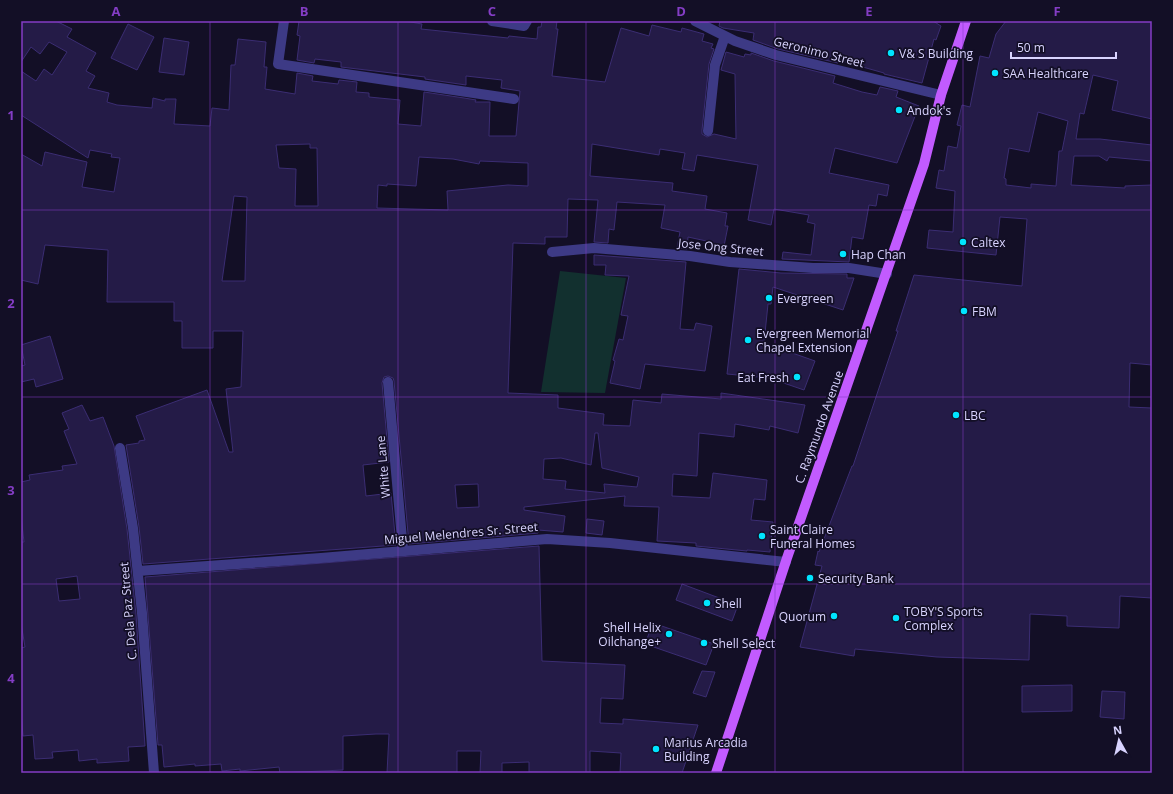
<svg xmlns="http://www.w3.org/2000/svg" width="1173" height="794" viewBox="0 0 1173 794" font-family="'Open Sans',sans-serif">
<rect width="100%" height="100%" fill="#130f26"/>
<!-- green -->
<path fill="#12302f" d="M560,271L626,278L605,393L541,392Z"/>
<!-- building -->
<path fill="#241b47" stroke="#3b2d73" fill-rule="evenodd" d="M21,21H56L72,29L67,37L96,53L86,71L95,76L88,88L109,93L107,102L117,105L152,108L153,98L165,101V99H176L174,124L210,126L212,108L229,110L231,65H235L238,39L266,42L264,67H267L265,89L295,94L297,73L313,76L312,81L338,84L339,80L357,82L356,92L369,93V97L400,100L398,124L421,126L424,92L464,98L476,100L475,102H490L489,136H516L520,91L501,88L502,80L466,76V85L425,79V77L341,67V62L315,59L314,63L297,60L300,36L297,35L299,21H405L422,24L421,29L508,38L509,36L537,39L538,27H541L542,21H557L556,29H558L552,76L605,82L621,28L649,36L652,25L681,32L682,28L704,34L702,41L713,44L711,48L714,49L709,64L702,130V134L707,137L714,134L736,139L735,74L721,70L726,52L744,57L745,54L751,55V53L774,61L835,76L833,83L862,92L877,95L880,87L898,91L896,97L919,106L897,163L835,148L829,173L889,185L887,196L878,194L876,206L869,205L863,239L852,237L849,262L782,259L783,252L811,255L815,224L807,222L809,215L774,209L771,225L748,220L758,165L697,155L694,171L682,169L685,153L660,149L659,155L592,144L590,176L673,183L672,191L707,196L705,209L727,213L725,226H728L723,251L710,249L711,242L688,237L687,249L677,248L680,232L661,228L665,205L617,202L614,230L609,229L608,243L594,242L598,200L568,199L567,237H545V244L513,243L508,393L558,395V408L604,414L603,425L630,426L633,400L661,403L662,394L721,399V393L805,405L798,433L770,426L769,430L735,424L734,437L699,433L697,476L673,474L672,496L710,498L713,473L767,480L765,500L754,499L751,520L773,522L770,552L747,550V551L696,546V543L657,541L659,507L624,506L625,496L524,507V510L565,516L563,532L538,530V533L409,544L394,381L393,378L388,376L384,377L382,383L389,462L363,465L366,496L391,493L396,545L143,564L139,527L126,445L139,443V441L145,440L136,416L207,390L229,452H233L226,389L241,387L243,331H213V348H182V321H174V302H107L108,250L45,245L38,284L21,280V154L42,166L45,152L87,162L82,187L114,192L120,158L111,157L112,154L90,150L88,158L21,115V71L36,81L44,69L52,75L67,52L49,42L40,54L31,47L21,62ZM310,144V148H317L318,206H295L296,169L279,168L276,145ZM419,157L453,159L479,164L480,161L528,163V186L508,185L447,191L448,210L377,208L378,185L387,186V184L416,186ZM234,196L247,197L245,281H222ZM595,433H598L602,468L639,477L637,487L604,484L605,493L565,489L566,481L543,479L544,459L561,458L591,465ZM478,484L479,507L457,508L455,485Z
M720,21H933L941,26L936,40L934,39L922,83L884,74V73L838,60V63L778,49L753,40L754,33L723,28L719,26Z
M1006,21H1152V119L1112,110L1118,81L1093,75L1084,114L1080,113L1076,139H1100L1152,145V161L1109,157L1107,161L1099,156H1074L1071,185L1125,188V186L1152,185V365L1130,363L1129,407L1152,408V598L1120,596L1119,628L1067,626V616L1030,614L1029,660L937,657L855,649L854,656L800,647L822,566L815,565L818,551L819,552L852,466H853L898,331H896L914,275L1022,286L1027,219L1000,217L996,255L927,248L929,230L953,232L955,191L936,188L939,170L944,171L948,146L957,148L961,126L957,125L962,105L970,107L980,56L989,58L996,34ZM1038,112L1068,121L1062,151H1059L1056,186L1031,184V188L1006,185V179L1004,178L1009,148L1029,152Z
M128,24L154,37L137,70L111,58Z
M164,38L189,42L184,75L159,72Z
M594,255L686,262L680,329L694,330L696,323L712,326L705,371L645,364L640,389L610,383L615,361L613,360L619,339L623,340L628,316L621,315L629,276L605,275L606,265H594Z
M739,269L781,273L847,274V278H854L843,310L773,287L771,304H768L764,343L815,361L804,390L769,378L727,374Z
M50,336L63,379L36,387L34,379L21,382V366L25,365L21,345Z
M82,405L90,421L103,417L114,446L127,529L136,614L145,746L128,747L129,761L97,763V759L79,761L78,750L52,752L53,758L35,759L33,735L23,736L21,713V648L25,647L21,623V542H24L21,516V482L30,480L29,475L63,470L62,466L77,464L64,431L69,429L62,413ZM77,576L80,599L59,601L56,579Z
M587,519L604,521L602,535L586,533Z
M539,546L542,661L625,665L623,699L601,698L600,723L623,724V719L698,725L682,773H620L621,753L590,751V773L529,772V762L502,763V773H480L481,751H457V773H387L389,734H376L343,736V770L280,773L279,767L240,771V769L222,771L221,764L195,766V764L164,767L162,745H158L145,577Z
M682,584L738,605L732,621L676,600Z
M653,623L714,644L706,665L645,644Z
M702,671L715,672L706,697L693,693Z
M1072,685V711L1022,712V686Z
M1102,691L1125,692L1124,719L1100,717Z"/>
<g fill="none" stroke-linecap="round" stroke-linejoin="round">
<!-- minor -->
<path stroke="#3d3a85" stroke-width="10" d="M284,21L278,64L514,99
M492,21L524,26L527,21
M695,21L735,41L776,55L941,95
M708,131L715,65L725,36
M552,252L594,248L690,256L730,262L813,268H849L887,274
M388,382L403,550
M120,448L133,528L142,613L154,773
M138,571L321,558L547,539L610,543L786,562"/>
<!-- major -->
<path stroke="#c25bff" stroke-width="10" d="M716,773L787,558L924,164L941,95L966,21"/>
</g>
<!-- grid -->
<path fill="none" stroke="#843dc5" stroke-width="1" stroke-opacity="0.55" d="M210,21V773M398,21V773M586,21V773M775,21V773M963,21V773M21,210H1152M21,397H1152M21,584H1152"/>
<!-- markers -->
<g fill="#00e5ff" stroke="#130f26" stroke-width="1.5">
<circle cx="891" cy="53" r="4"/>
<circle cx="995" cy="73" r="4"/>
<circle cx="899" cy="110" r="4"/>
<circle cx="963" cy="242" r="4"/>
<circle cx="843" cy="254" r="4"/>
<circle cx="769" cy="298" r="4"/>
<circle cx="964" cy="311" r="4"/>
<circle cx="748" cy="340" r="4"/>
<circle cx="797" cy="377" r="4"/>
<circle cx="956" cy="415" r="4"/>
<circle cx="762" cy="536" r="4"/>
<circle cx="810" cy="578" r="4"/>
<circle cx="707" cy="603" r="4"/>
<circle cx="834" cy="616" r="4"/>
<circle cx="896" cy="618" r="4"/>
<circle cx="669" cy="634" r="4"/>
<circle cx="704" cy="643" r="4"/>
<circle cx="656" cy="749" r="4"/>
</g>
<g text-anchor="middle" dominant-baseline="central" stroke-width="3.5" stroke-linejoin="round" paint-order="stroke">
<!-- street labels -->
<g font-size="12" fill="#d9d4ff" stroke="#130f26">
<text transform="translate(819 52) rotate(14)">Geronimo Street</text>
<text transform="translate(721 247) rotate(6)">Jose Ong Street</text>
<text transform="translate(819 427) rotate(-70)">C. Raymundo Avenue</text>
<text transform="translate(383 467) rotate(-95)">White Lane</text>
<text transform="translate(461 533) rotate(-5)">Miguel Melendres Sr. Street</text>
<text transform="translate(128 611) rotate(-95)">C. Dela Paz Street</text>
</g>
<!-- poi labels -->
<g font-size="12" fill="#d9d4ff" stroke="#130f26" text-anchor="start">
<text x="899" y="53">V&amp; S Building</text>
<text x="1003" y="73">SAA Healthcare</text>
<text x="907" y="110">Andok's</text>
<text x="971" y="242">Caltex</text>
<text x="851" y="254">Hap Chan</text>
<text x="777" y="298">Evergreen</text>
<text x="972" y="311">FBM</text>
<text x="756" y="333">Evergreen Memorial<tspan x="756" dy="14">Chapel Extension</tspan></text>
<text x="789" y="377" text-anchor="end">Eat Fresh</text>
<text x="964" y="415">LBC</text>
<text x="770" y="529">Saint Claire<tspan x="770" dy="14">Funeral Homes</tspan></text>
<text x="818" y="578">Security Bank</text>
<text x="715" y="603">Shell</text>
<text x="904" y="611">TOBY'S Sports<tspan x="904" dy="14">Complex</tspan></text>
<text x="826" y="616" text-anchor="end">Quorum</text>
<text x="661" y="627" text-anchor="end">Shell Helix<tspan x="661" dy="14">Oilchange+</tspan></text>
<text x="712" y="643">Shell Select</text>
<text x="664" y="742">Marius Arcadia<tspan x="664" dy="14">Building</tspan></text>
</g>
</g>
<!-- border -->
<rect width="1173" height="794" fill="none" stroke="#130f26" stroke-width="44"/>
<!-- north arrow -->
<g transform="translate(1119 740) rotate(352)" stroke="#130f26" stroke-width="3" paint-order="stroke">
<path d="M0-3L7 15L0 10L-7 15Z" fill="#d9d4ff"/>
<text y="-6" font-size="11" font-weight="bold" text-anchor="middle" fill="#d9d4ff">N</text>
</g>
<!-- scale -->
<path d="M1011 52v6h105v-6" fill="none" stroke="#d9d4ff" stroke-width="2"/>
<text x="1017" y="52" font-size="12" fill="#d9d4ff" stroke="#130f26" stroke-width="3" paint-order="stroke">50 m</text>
<rect x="22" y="22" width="1129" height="750" fill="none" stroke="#843dc5" stroke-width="1.5"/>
<g font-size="13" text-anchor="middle" font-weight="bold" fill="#843dc5">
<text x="116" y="16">A</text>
<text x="304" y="16">B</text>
<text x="492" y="16">C</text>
<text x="681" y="16">D</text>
<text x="869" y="16">E</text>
<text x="1057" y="16">F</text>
<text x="11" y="120">1</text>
<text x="11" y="308">2</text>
<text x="11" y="495">3</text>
<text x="11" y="683">4</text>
</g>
</svg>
